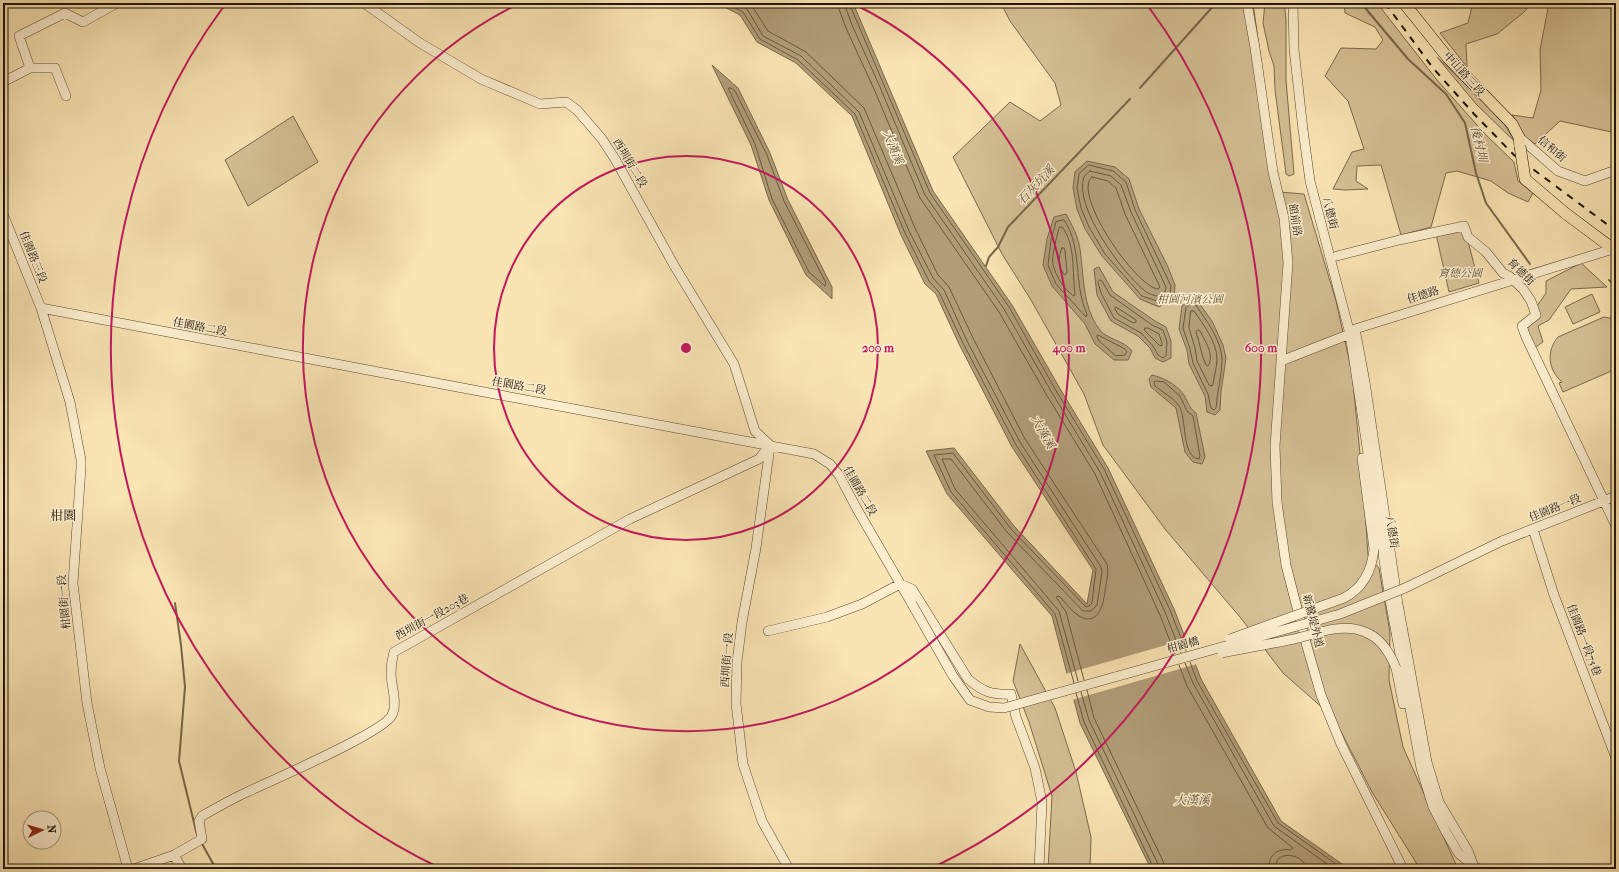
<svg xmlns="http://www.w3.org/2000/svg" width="1619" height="872" viewBox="0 0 1619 872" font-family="'IM FELL French Canon','Noto Serif TC',serif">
<rect width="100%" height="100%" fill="#f9e4b3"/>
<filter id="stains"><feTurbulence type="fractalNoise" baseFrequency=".005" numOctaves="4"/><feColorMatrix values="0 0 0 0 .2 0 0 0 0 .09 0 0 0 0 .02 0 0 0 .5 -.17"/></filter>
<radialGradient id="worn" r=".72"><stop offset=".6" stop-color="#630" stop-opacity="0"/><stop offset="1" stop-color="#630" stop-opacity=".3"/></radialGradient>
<!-- green -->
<path fill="#d4c095" stroke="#7a6a4c" d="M1001,3H1253L1279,192L1304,194L1336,301L1352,373L1364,494L1368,556L1379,568L1390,633L1389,680L1403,747L1458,869H1420L1372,792L1334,718L1283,673L1240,617L1165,529L1103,445L1084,394L1031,300L1002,254L953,157L1010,102L1040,121L1061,105L1055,83L1010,21Z
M1265,3H1284L1286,19V80L1294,174L1289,176L1286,174L1275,90L1274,66L1269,51L1263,23Z
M1344,3H1377L1437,80L1485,134L1514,162L1518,181L1533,193L1528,202L1508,193L1491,181L1457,171L1446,173L1431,227L1401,235L1381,165L1357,166L1356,181L1368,189L1345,190L1333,189L1352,152L1364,149L1348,101L1325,76L1341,48L1376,49L1383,40L1375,27L1345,13Z
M1473,3H1532L1523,13L1497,34L1466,44L1467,67L1440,33L1468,23Z
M1549,3H1616V133L1560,121L1535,144L1525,137L1512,115L1533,118L1541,90L1540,50Z
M1437,57L1488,106L1505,125L1515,142L1476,104Z
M293,116L318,162L248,206L225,160Z
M1465,230L1479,283L1449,292L1436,234Z
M1581,263L1607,287L1571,289L1549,320L1538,326L1543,342L1534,348L1526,330L1538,315L1537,306L1546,293V281Z
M1592,294L1600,312L1573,324L1565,307Z
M1604,317L1616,319V369L1563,392L1559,383L1562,382C1548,370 1546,351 1558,337Z
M1020,644L1055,708L1076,772L1091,837L1090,869H1048L1052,796L1029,722L1013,681Z"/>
<!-- water -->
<path fill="#b09d77" stroke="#776648" d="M717,3H853L933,191L1012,305L1059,387L1108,468L1174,609L1201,679L1281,821L1349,869H1305L1283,864L1287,869H1151L1080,723L1052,616L947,494L926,451L954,448L1014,526L1087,604L1093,570L1012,447L959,344L936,294L925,284L901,235L852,116L796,63L757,42L740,15Z
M712,65L738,88L770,153L788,200L832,287V299L806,275L769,200L751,145Z
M1087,161L1115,167L1129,179L1139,209L1168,267L1175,285L1174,297L1159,307L1140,299L1102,256L1085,229L1077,209L1073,188L1075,172Z
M1066,214C1072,225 1078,236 1080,249C1084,276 1082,305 1099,329C1105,339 1124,340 1132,351L1128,360H1114L1095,344L1085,324L1052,286L1043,265L1047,239L1054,217Z
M1099,267L1113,292L1155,321L1166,327L1171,341V358L1163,362L1155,358L1150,348L1138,336L1111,321L1097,295L1094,269Z
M1196,299L1212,321L1223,345L1226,358L1221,392L1220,410L1215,415L1207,412L1205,396L1189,364L1187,350L1179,329L1182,306L1189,300Z
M1152,375C1164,378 1176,384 1184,395C1188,402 1189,408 1196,413L1205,457L1202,464L1193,462L1185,452L1176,408L1151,387L1149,379Z"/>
<!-- pier -->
<path fill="#f9e4b3" d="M1187,639L1197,664L1072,700L1065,674Z"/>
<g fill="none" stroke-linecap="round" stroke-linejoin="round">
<!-- shore -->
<path stroke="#68583c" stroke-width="1" d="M726,3L743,12L760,39L798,60L855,114L905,233L929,281L939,292L963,343L1016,445L1096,569L1092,603L1089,606L1086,607L1011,529L953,453L934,455L951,492L1055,614L1074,683
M737,3L747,9L763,36L801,56L859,112L909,231L933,278L944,290L967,341L1020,442L1101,567L1102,572L1097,605L1091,611H1083L1007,532L951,459H942L955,489L1059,611L1078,681
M750,3L768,31L806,52L864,108L915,228L938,275L949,287L973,338L1025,439L1107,564C1109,573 1106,583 1105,592C1103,605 1098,627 1079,616C1071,611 1065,602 1059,596L1056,597L1066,612L1084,680
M838,3L839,9L846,28L874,89L920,198L999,312L1046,394L1095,474L1160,615L1175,654
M844,3L852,25L880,87L925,195L1004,309L1051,391L1100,472L1165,612L1181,653
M849,3L930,193L1009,307L1055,389L1104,469L1170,610L1186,651
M729,88H731L735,91L767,155L784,201L826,283L825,286L809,272L772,199L755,144L729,90Z
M1089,165L1113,171L1126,182L1135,210L1171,286L1170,295L1160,302L1142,296L1105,254L1089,227L1081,208L1077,188L1079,174Z
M1090,171L1111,176L1121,185L1131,212L1166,287L1165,292L1159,296C1155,296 1148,294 1145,291C1123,274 1073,206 1084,177C1085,175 1088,173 1090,171Z
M1092,177L1108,181L1116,188L1125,214L1160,287L1158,289C1136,287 1071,193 1092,177Z
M1064,220C1083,248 1073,284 1087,314L1086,317L1056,284L1048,265L1051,240L1056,222Z
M1062,227C1076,244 1072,273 1075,294L1074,296C1064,290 1056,276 1053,265C1051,256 1057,237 1059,228Z
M1062,248H1064L1065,251L1067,273L1065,275C1058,269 1058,256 1062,248Z
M1100,280L1102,281L1110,295L1152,325L1163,330L1167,342L1166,356L1163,358L1158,355L1153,346L1141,333L1114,318L1101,293L1098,282Z
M1190,304H1195C1206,320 1221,339 1222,359C1222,375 1217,392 1216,408L1214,410L1211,408L1208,394L1193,363L1190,349L1183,328L1186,308Z
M1116,307L1136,320V322L1133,323L1118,314L1115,309Z
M1191,311H1194C1203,324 1217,342 1217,359C1217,367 1214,376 1213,384L1212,386L1209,385L1197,361L1195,348L1189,328Z
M1145,328H1148L1159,334L1162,343V346L1159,345L1145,331Z
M1198,330L1200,331C1205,341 1215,355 1208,366L1206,365C1201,355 1200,343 1196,332Z
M1098,335L1125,349L1127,352L1125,355L1116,356L1099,341L1097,337Z
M1157,381L1164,382L1180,396L1187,411L1193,416L1200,456L1199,459C1181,457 1187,417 1179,406C1175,399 1161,391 1155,386L1154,382Z
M1190,662L1197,681L1278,823L1343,869
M1185,663L1193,683L1274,826L1334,869
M1179,665L1187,686L1268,828L1293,848L1291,850C1278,848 1268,854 1269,869
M1087,690L1094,718L1163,861L1165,869
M1081,692L1089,720L1158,864L1159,869
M1076,693L1084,722L1154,869
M1276,869L1277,860C1285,851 1305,856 1306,869"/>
<!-- stream -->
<path stroke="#776648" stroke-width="2" d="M1361,3L1408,59L1446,94L1465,123L1476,173L1486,203L1530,264
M1140,88L1216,3
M986,266L989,257L998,247L1008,227L1130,99
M1609,280L1616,287
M175,603L181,645L185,687L179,761L197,835
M201,842L216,869"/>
<!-- minor casing -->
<g stroke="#57472e" stroke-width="10">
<path id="minor" d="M364,3L420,43L481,79L540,104L566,102L577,110L602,139L615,159L675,267L734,364L755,431L770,445
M1247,3L1255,48L1273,172L1284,218L1288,263L1275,446L1277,502L1286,565L1306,643L1321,695L1341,744L1403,869
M1293,3L1294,49L1303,130L1310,181L1350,334L1390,600L1421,768L1433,807L1446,832L1459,854L1478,869
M30,68H55L66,96
M3,82L30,68L19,36L65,13L83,22L117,3
M1519,137L1558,171L1585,181L1616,170
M3,214L41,308L70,402L81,460V468L73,583L87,703L100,768L128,869
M1337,256L1399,240L1464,226L1468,237L1486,252L1503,273L1509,276L1523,289L1531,301L1536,315L1522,326L1526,337L1616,526
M41,308C299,358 556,405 814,454L830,464L839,475L857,509L912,604
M1355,329L1613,249
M1356,334L1365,382L1398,604L1427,762L1439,802L1468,851L1473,864
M1281,361L1350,334L1354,330
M770,447L756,548L742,622L737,662L736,703L743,764L762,821L789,869
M1362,458L1374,549
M1533,529L1554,595L1616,758
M1502,541L1616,496
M768,631L827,617L862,604L900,584L912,589L968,679C983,692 992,695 1011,694L1016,717L1035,768L1042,802L1039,869
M1396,668L1403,704
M174,855L182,869
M134,869L174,855L202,839L199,821L202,816C216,808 230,800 245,793C268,782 385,732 392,715C398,703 391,686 391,673C391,665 392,659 394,652L630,519L759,459L770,445"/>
</g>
<!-- major casing -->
<g stroke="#211302" stroke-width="12">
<path id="major" d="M1404,3L1448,58L1512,124L1519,137L1520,146
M1565,213L1616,251"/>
</g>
<!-- minor -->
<use href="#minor" stroke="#fbedce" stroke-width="9"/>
<!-- major -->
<use href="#major" stroke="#f9e4b3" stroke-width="11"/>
<!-- rail -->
<path stroke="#211302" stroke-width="2" stroke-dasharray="7 7" stroke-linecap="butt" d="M1385,3L1433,68L1474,114L1514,155L1616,231"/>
<!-- minor-bridge casing -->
<g stroke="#57472e" stroke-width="10" stroke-linecap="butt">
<path id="minor-bridge" d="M912,604L953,676L970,700L989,707L1004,708L1340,614L1405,588L1502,541
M1230,639L1344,598C1363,588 1372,570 1374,549
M1222,653C1246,648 1270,644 1294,639C1316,634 1343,622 1365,632C1381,638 1390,653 1396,668"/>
</g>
<!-- major-bridge casing -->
<g stroke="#211302" stroke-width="12" stroke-linecap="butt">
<path id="major-bridge" d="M1520,146L1525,179L1565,213"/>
</g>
<!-- minor-bridge -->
<use href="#minor-bridge" stroke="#fbedce" stroke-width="9"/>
<!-- major-bridge -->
<use href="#major-bridge" stroke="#f9e4b3" stroke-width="11"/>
</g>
<!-- distance rings -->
<g fill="none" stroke="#c2185b" stroke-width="2">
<circle cx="686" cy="348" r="192"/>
<path d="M854 4A383 383 0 1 1 518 4"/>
<path d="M438 867A575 575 0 0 1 224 6M1148 6A575 575 0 0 1 934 867"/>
</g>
<g text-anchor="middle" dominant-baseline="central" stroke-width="3" stroke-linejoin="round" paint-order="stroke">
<!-- street labels -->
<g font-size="11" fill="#211302" stroke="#fbedce">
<text transform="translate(1464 74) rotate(48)">中山路三段</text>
<text transform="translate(1552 149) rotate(40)">信和街</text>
<text transform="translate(630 163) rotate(59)">西圳街二段</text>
<text transform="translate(1330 213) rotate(76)">八德街</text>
<text transform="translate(1295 220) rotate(81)">館前路</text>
<text transform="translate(33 257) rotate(68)">佳園路三段</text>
<text transform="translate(1521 272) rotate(45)">育德街</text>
<text transform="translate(1423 295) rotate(-17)">佳德路</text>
<text transform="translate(200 327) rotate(11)">佳園路二段</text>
<text transform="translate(519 386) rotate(10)">佳園路二段</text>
<text transform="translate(860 491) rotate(60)">佳園路二段</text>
<text transform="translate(1555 508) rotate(-22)">佳園路一段</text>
<text transform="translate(1392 532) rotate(81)">八德街</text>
<text transform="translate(64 602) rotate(-95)">柑園街一段</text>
<text transform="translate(432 617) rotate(-29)">西圳街一段203巷</text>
<text transform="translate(1313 621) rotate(76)">新鶯堤外道</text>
<text transform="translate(1584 640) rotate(69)">佳園路一段75巷</text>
<text transform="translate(1183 645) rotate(-15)">柑園橋</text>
<text transform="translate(727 660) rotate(-86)">西圳街一段</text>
</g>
<!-- park labels -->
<g font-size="11" font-style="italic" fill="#605035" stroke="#fbedce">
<text x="1460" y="273">育德公園</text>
<text x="1190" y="299">柑園河濱公園</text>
</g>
<!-- water labels -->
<g font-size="12" font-style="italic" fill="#615137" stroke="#fbedce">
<text transform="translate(1479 144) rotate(77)">後村圳</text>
<text transform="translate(893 147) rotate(68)">大漢溪</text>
<text transform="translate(1036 185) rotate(-47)">石灰坑溪</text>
<text transform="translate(1043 432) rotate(61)">大漢溪</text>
<text x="1192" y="800">大漢溪</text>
</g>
<!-- quarter labels -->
<g font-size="13" fill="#211302" stroke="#fbedce">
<text x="63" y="515">柑園</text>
</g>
</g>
<circle cx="686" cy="348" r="6" fill="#c2185b" stroke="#fbedce" stroke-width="2"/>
<g font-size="12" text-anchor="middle" font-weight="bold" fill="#c2185b" stroke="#fbedce" stroke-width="3" stroke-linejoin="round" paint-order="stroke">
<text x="878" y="352">200 m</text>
<text x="1069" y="352">400 m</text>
<text x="1261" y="352">600 m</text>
</g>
<!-- margin -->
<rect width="1619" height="872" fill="none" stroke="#f9e4b3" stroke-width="16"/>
<rect x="4" y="4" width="1611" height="864" fill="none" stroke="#211302" stroke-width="2"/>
<rect x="8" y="8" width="1603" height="856" fill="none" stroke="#211302"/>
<!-- north arrow -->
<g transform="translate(42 830) rotate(85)"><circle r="19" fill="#fbedce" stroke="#a4967c"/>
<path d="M0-3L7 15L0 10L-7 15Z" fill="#8f2418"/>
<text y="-6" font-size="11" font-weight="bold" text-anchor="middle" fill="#211302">N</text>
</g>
<rect width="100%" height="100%" filter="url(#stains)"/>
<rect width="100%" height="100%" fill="url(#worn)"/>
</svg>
